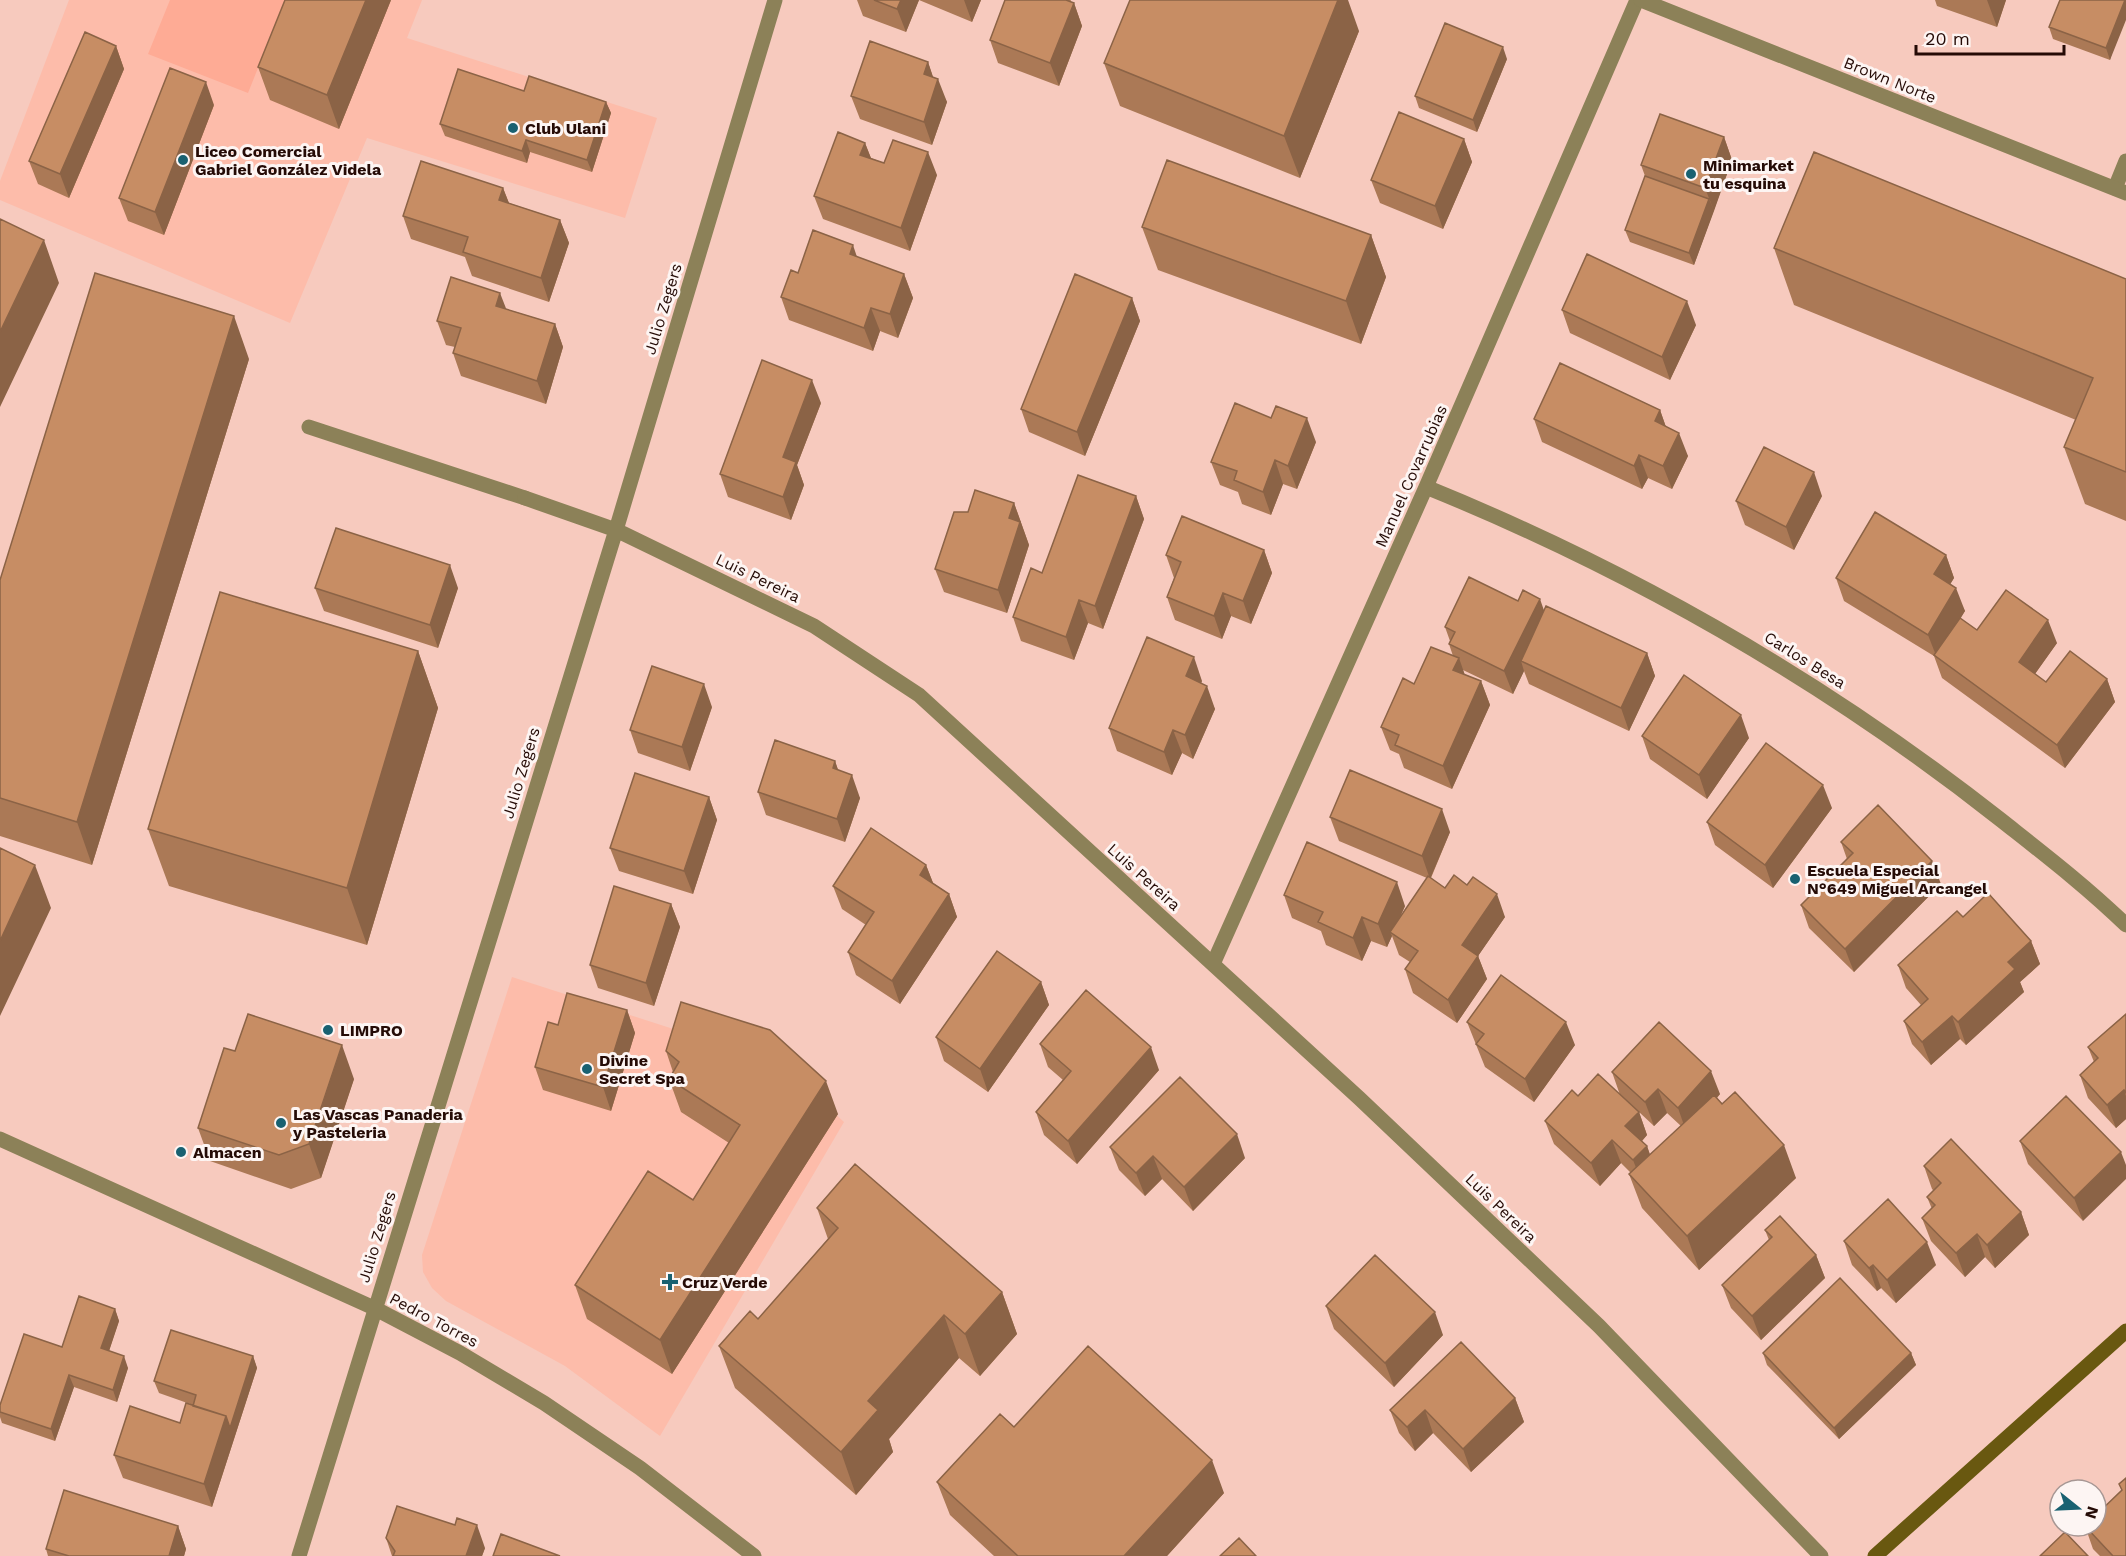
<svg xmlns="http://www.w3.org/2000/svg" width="2126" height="1556" viewBox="0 0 2126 1556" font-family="'Work Sans',sans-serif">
<rect width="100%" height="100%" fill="#f7cabe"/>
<!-- built -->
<path fill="#fdbcaa" d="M69,0H422L407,38L657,118L625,218L367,138L290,323L0,200V181Z
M512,977L782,1064L844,1122L660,1436L565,1366L446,1301L432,1288L423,1272L422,1255Z"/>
<!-- green -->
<path fill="#feab95" d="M170,0H285L248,93L148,54Z"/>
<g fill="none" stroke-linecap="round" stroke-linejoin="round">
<!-- service -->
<path stroke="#8c8158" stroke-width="15" d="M309,427L525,498"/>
<!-- minor -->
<path stroke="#8c8158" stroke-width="15" d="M2115,188L2126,161
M1426,487C1633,571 1826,682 2001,820C2044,854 2087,887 2126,925
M525,498L616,530L814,626L919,695L1359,1098L1477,1210L1599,1326L1821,1556
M1213,964L1426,487L1637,0
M0,1139L374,1308L460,1353L544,1403L640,1468L754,1556
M299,1556L616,530L775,0"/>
<!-- tertiary -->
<path stroke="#8c8158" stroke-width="15" d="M1641,0L2126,193"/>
<!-- secondary -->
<path stroke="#695810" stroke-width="15" d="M1875,1556L2126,1331"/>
</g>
<!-- wall -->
<path fill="#ab7956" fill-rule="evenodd" d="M391,0L339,129L270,100L258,67Z
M857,0H919L906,32L863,16Z
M919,0H981L972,22Z
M1005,0H1071L1070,2L1074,3L1082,26L1059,86L998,63L990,40Z
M1935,0H2006L1997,27L1937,6Z
M2126,0L2110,60L2053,39L2049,27Z
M1359,31L1300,178L1120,106L1104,63Z
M116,46L124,69L69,198L38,184L29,161Z
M1507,59L1477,132L1419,108L1415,96Z
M928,62L933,77L947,102L932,145L860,119L851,96Z
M524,91L606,102L611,113L592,172L530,152L527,163L445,136L440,124Z
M214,105L164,235L128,221L119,198Z
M1724,137L1732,160L1694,265L1630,242L1625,230L1645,176L1641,165Z
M1464,139L1472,162L1443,229L1380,203L1371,180Z
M865,143L871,158L884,163L937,175L910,251L823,219L814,196Z
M503,188L509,203L560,220L569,243L549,302L472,276L465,257L411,239L403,216Z
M1142,227L1371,235L1386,277L1361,344L1158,270Z
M1774,248L2126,279V521L2085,504L2064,447L2076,420L1794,305Z
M857,257L904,274L913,298L898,338L880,331L873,351L789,320L781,297L798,273Z
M1132,298L1140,321L1085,456L1029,432L1021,409Z
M506,309L555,324L563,347L546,404L461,376L453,353L455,347L446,345L437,321Z
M1562,310L1696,325L1670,380L1570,333Z
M249,359L92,865L0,836V580Z
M821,403L797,465L804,485L791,520L728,497L720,474Z
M1660,410L1666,427L1688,456L1672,489L1648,478L1642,489L1542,442L1534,419Z
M1316,442L1297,489L1283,484L1271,515L1242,504L1238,492L1220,485L1211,462Z
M1136,496L1144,519L1103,629L1088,623L1074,660L1021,641L1013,617L1042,573Z
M1822,496L1794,550L1745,525L1736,501Z
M1014,503L1029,545L1007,613L944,592L935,569L968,512Z
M1264,550L1272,573L1251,624L1231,616L1222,639L1175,620L1167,597L1174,578L1166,555Z
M1946,555L1954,578L1950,584L1965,611L1960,618L1977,630L2057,643L2035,674L2046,682L2107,679L2115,702L2065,768L1942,678L1934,656L1844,601L1836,578Z
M315,588H458L438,648L324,611Z
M1518,601L1544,610L1647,653L1655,676L1629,731L1529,684L1524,671L1513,694L1463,670L1464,674L1481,681L1490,705L1452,789L1404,768L1399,754L1390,750L1381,727L1414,684L1453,656L1449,644L1450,641L1445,627Z
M418,651L438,708L367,945L169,886L148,829Z
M1202,681L1201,683L1215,709L1193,759L1182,753L1172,775L1117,751L1109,728Z
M712,707L690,771L638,753L630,730Z
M1642,736L1749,738L1707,799L1650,759Z
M835,761L838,770L860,798L845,842L766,815L758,792Z
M709,797L717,820L693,894L619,871L610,848Z
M1832,808L1773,888L1715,845L1707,822Z
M1330,817L1450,832L1431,878L1445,888L1505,917L1478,956L1487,979L1457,1023L1413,993L1405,969L1410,962L1399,955L1392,936L1387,947L1371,941L1362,961L1326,945L1321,931L1292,918L1284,895L1405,906L1400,917L1427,878L1339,841Z
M1841,842L1941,884L1854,972L1809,928L1801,905L1847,859Z
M926,865L933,883L949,894L957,917L900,1004L856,975L848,952L866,925L842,909L833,886Z
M671,904L680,927L654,1006L598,988L590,965Z
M1963,917L2031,941L2040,964L2020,982L2024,992L1966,1045L1960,1039L1931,1065L1912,1044L1904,1021L1921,1005L1906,988L1898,965Z
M1041,982L1049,1005L988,1092L944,1061L936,1037Z
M627,1010L635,1033L611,1111L543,1090L535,1067L558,1025Z
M2126,1014V1119L2116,1128L2088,1098L2080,1075L2094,1062L2088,1047Z
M1467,1022L1575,1045L1534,1102L1485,1067Z
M1040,1044L1159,1070L1077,1164L1044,1135L1036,1112L1063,1080L1048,1067Z
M235,1051L354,1079L321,1178L291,1189L210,1161L198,1128Z
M666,1051L838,1114L672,1374L587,1319L575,1285L693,1200L729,1143L681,1112L669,1079L673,1072Z
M1612,1072L1720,1094L1717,1098L1796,1178L1699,1270L1642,1208L1629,1174L1631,1173L1621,1163L1600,1186L1554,1144L1545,1121L1578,1096L1620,1095ZM1639,1112L1654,1126L1667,1113L1681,1126L1650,1155L1647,1146L1642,1141L1647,1135Z
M2066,1096L2083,1221L2028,1164L2020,1141Z
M1110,1147L1245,1158L1193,1211L1162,1179L1145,1196L1119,1170Z
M1924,1166L2021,1212L2029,1235L1995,1268L1985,1257L1965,1277L1931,1241L1922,1218L1932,1209L1927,1197L1934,1191L1932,1189Z
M817,1208L1002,1292L1017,1334L980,1376L959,1358L889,1439L893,1452L856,1495L735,1388L719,1346L758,1319L828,1239Z
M1765,1230L1816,1255L1825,1278L1761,1340L1731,1308L1722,1285L1769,1240Z
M1844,1241L1936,1265L1896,1303L1881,1288L1877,1291L1852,1265Z
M1326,1306L1443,1335L1394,1387L1334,1329Z
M115,1309L119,1321L109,1351L128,1368L117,1402L74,1387L55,1441L2,1423L0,1417V1405L62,1347Z
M1763,1353H1911L1916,1365L1839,1439L1767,1365Z
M253,1356L257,1368L212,1507L123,1478L114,1455L180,1423L193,1406V1405L159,1393L154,1381Z
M1515,1398L1524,1422L1471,1472L1433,1433L1415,1451L1399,1433L1390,1410Z
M1014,1427L1224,1493L1167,1556H994L950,1515L937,1482Z
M2126,1478V1556H2100L2093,1549L2085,1526L2122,1491L2119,1484Z
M178,1526L186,1549L184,1556H48L46,1549Z
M386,1538L485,1548L482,1556H392Z"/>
<!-- shaded-wall -->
<path fill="#8b6346" d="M366,0H391L339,129L327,95Z
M901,0H919L906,32L897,9Z
M964,0H981L972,22Z
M1338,0H1348L1359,31L1300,178L1284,136Z
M1987,0H2006L1997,27Z
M2125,0H2126V20L2110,60L2106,48Z
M1074,3L1082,26L1059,86L1050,63Z
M116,46L124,69L69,198L60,174Z
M1503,47L1507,59L1477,132L1473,120Z
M928,62L936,86L924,74Z
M938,79L947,102L932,145L924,122Z
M206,82L214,105L164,235L155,212Z
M606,102L611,113L592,172L587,160Z
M1724,137L1732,160L1714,211L1705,188Z
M1464,139L1472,162L1443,229L1435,206Z
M526,140L530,152L527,163L522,151Z
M865,143L874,166L860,155Z
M928,152L937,175L910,251L901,228Z
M503,188L512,211L499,200Z
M1709,199L1714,211L1694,265L1689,253Z
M560,220L569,243L549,302L541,278Z
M1371,235L1386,277L1361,344L1346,301Z
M44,240L59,283L0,407V332Z
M853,245L861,269L850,254Z
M904,274L913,298L898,338L890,314Z
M500,293L509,316L496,306Z
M1132,298L1140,321L1085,456L1077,432Z
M1687,301L1696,325L1670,380L1662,357Z
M871,308L880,331L873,351L864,328Z
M234,316L249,359L92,865L77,822Z
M555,324L563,347L546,404L537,381Z
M812,380L821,403L797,465L804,485L791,520L783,497V457Z
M1660,410L1668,433L1655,421Z
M1307,418L1316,442L1297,489L1288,466Z
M1679,433L1688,456L1672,489L1663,466Z
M1639,455L1648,478L1642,489L1634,466Z
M1275,460L1283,484L1271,515L1263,492Z
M1814,472L1822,496L1794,550L1786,527Z
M1136,496L1144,519L1103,629L1095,606Z
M1014,503L1029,545L1007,613L998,590L1009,518Z
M1264,550L1272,573L1251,624L1243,601Z
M1946,555L1954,578L1942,598L1934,574Z
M450,565L458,588L438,648L430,625Z
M1956,588L1965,611L1937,658L1928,635Z
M1223,593L1231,616L1222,639L1214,616Z
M1540,599L1548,622L1521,661L1524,671L1513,694L1504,671Z
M1079,600L1088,623L1074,660L1066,637Z
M2048,620L2057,643L2027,685L2019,662Z
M418,651L438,708L367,945L347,888Z
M1647,653L1655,676L1629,731L1621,708Z
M1194,657L1202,681L1194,700L1186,676Z
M1459,658L1467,681L1453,670Z
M2107,679L2115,702L2065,768L2057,745Z
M1481,681L1490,705L1452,789L1443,766Z
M704,684L712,707L690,771L682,747Z
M1207,686L1215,709L1193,759L1185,735Z
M1741,715L1749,738L1707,799L1699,775Z
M1173,730L1182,753L1172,775L1164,752Z
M835,761L843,784L833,768Z
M852,775L860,798L845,842L837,819Z
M1823,785L1832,808L1773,888L1765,865Z
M709,797L717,820L693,894L684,871Z
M1442,809L1450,832L1430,879L1422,856Z
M1932,861L1941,884L1854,972L1845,949Z
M35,865L51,908L0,1016V941Z
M926,865L935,888L920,875Z
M1397,882L1405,906L1393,933L1390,932L1392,936L1387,947L1378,924Z
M949,894L957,917L900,1004L892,981Z
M1497,894L1505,917L1478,956L1487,979L1457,1023L1448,1000L1462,945Z
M671,904L680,927L654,1006L646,983Z
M1362,917L1371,941L1362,961L1353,938Z
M2031,941L2040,964L2020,982L2024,992L1966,1045L1958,1022L2008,962Z
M1041,982L1049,1005L988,1092L980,1069Z
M627,1010L635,1033L611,1111L603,1087Z
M1952,1016L1960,1039L1931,1065L1922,1042Z
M1566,1022L1575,1045L1534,1102L1525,1079Z
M342,1045L354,1079L321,1178L309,1144Z
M1151,1047L1159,1070L1077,1164L1068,1141Z
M1711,1071L1720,1094L1686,1131L1678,1108Z
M826,1081L838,1114L672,1374L660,1340Z
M1658,1089L1667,1113L1654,1126L1645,1102Z
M2124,1090L2126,1096V1119L2116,1128L2107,1105Z
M1639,1112L1647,1135L1634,1150L1625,1126Z
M1237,1134L1245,1158L1193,1211L1184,1187Z
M1612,1140L1621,1163L1600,1186L1591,1163Z
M1784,1145L1796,1178L1699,1270L1687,1236Z
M1647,1146L1655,1169L1642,1183L1633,1160Z
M2121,1152L2126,1165V1179L2083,1221L2074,1198Z
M1153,1156L1162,1179L1145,1196L1136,1173Z
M2021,1212L2029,1235L1995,1268L1987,1245Z
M1977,1234L1985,1257L1965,1277L1956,1253Z
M1927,1242L1936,1265L1896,1303L1887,1280Z
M1816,1255L1825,1278L1761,1340L1752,1316Z
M1873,1265L1881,1288L1877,1291L1869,1268Z
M1002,1292L1017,1334L980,1376L965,1334Z
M115,1309L119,1321L106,1360L101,1348Z
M1435,1312L1443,1335L1394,1387L1385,1363Z
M944,1315L959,1358L889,1439L893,1452L856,1495L841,1452L868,1401Z
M1911,1353L1916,1365L1839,1439L1834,1428Z
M124,1356L128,1368L117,1402L113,1390Z
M253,1356L257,1368L212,1507L204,1484L226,1416Z
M69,1375L74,1387L55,1441L51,1429Z
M1515,1398L1524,1422L1471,1472L1463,1449Z
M1425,1410L1433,1433L1415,1451L1407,1427Z
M1212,1460L1224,1493L1167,1556H1124Z
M477,1525L485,1548L482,1556H466Z
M178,1526L186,1549L184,1556H169Z"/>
<!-- building -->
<path fill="#c78d64" stroke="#8b6346" stroke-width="1.5" d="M285,0H366L327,95L258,67Z
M874,0H901L897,9Z
M1005,0H1066L1074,3L1050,63L990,40Z
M1130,0H1338L1284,136L1104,63Z
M2060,0H2125L2106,48L2049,27Z
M1445,23L1503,47L1473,120L1415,96Z
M85,32L116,46L60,174L29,161Z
M870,41L928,62L924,74L938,79L924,122L851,96Z
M170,68L206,82L155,212L119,198Z
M458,69L524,91L529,76L606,102L587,160L526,140L522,151L440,124Z
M1399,112L1464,139L1435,206L1371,180Z
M1660,114L1724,137L1705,188L1641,165Z
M838,132L865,143L860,155L884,163L893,140L928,152L901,228L814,196Z
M1814,152L2126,279V472L2064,447L2093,378L1774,248Z
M1167,160L1371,235L1346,301L1142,227Z
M421,161L503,188L499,200L560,220L541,278L463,252L468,237L403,216Z
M1645,176L1709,199L1689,253L1625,230Z
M0,219L44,240L0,332Z
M813,230L853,245L850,254L904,274L890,314L871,308L864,328L781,297L791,270L798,273Z
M1587,254L1687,301L1662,357L1562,310Z
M95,273L234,316L77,822L0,798V580Z
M1075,274L1132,298L1077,432L1021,409Z
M451,277L500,293L496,306L555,324L537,381L453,353L461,328L437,321Z
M762,360L812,380L783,457L796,462L783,497L720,474Z
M1560,363L1660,410L1655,421L1679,433L1663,466L1639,455L1634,466L1534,419Z
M1235,403L1271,418L1276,406L1307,418L1288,466L1275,460L1263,492L1234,480L1237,471L1211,462Z
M1764,447L1814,472L1786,527L1736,501Z
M1078,475L1136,496L1095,606L1079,600L1066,637L1013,617L1031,568L1042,573Z
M975,490L1014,503L1009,518L1020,522L998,590L935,569L954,512H968Z
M1875,512L1946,555L1934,574L1956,588L1928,635L1836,578Z
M1182,516L1264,550L1243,601L1223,593L1214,616L1167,597L1181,562L1166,555Z
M336,528L450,565L430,625L315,588Z
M1469,577L1518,601L1523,590L1540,599L1504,671L1449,644L1455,632L1445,627Z
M2006,590L2048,620L2019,662L2046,682L2070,651L2107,679L2057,745L1934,655L1960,618L1977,630Z
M220,592L418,651L347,888L148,829Z
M1546,606L1647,653L1621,708L1521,661Z
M1147,637L1194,657L1186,676L1207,686L1185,735L1173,730L1164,752L1109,728Z
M1431,647L1459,658L1453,670L1481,681L1443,766L1395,745L1399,735L1381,727L1403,678L1414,684Z
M652,666L704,684L682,747L630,730Z
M1684,675L1741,715L1699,775L1642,736Z
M775,740L835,761L833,768L852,775L837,819L758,792Z
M1766,743L1823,785L1765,865L1707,822Z
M1350,770L1442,809L1422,856L1330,817Z
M635,773L709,797L684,871L610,848Z
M1878,805L1932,861L1845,949L1801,905L1853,853L1841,842Z
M871,828L926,865L920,875L949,894L892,981L848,952L874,912L833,886Z
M1307,842L1397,882L1378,924L1362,917L1353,938L1318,922L1323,912L1284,895Z
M0,848L35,865L0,941Z
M1454,875L1467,885L1473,877L1497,894L1462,945L1478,956L1448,1000L1405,969L1418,951L1390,932L1428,876L1445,888Z
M614,886L671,904L646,983L590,965Z
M1988,893L2031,941L2008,962L2015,969L1958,1022L1952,1016L1922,1042L1904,1021L1928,999L1898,965L1957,911L1963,917Z
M997,951L1041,982L980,1069L936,1037Z
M1501,975L1566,1022L1525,1079L1476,1044L1484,1034L1467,1022Z
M1086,990L1151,1047L1068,1141L1036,1112L1071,1071L1040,1044Z
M567,993L627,1010L603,1087L535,1067L548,1022L558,1025Z
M681,1002L770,1030L826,1081L660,1340L575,1285L648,1171L693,1200L740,1125L669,1079L679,1062L666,1051Z
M248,1014L342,1045L309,1144L279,1155L198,1128L224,1048L235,1051Z
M2126,1014V1093L2124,1090L2107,1105L2080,1075L2098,1058L2088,1047Z
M1659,1022L1711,1071L1678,1108L1658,1089L1645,1102L1612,1072Z
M1598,1074L1639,1112L1625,1126L1647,1146L1633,1160L1612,1140L1591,1163L1545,1121L1572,1090L1578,1096Z
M1180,1077L1237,1134L1184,1187L1153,1156L1136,1173L1110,1147Z
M1735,1092L1784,1145L1687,1236L1629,1174L1714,1095L1722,1104Z
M2066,1096L2121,1152L2074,1198L2020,1141Z
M1951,1139L2021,1212L1987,1245L1977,1234L1956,1253L1922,1218L1935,1205L1927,1197L1941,1183L1924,1166Z
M855,1164L1002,1292L965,1334L944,1315L868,1401L878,1410L841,1452L719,1346L750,1311L758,1319L838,1228L817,1208Z
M1888,1199L1927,1242L1887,1280L1873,1265L1869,1268L1844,1241Z
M1780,1216L1816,1255L1752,1316L1722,1285L1772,1237L1765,1230Z
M1375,1255L1435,1312L1385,1363L1326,1306Z
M1840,1278L1911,1353L1834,1428L1763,1353Z
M79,1296L115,1309L101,1348L124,1356L113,1390L69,1375L51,1429L0,1412V1405L24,1334L62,1347Z
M171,1330L253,1356L230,1428L226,1416L193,1406L196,1395L154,1381Z
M1461,1342L1515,1398L1463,1449L1425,1410L1407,1427L1390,1410Z
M1088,1346L1212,1460L1124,1556H1018L937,1482L1000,1414L1014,1427Z
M186,1403L226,1416L204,1484L114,1455L130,1406L180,1423Z
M2126,1478V1556H2113L2085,1526H2096V1515L2122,1490L2119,1484Z
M64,1490L178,1526L169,1556H69L46,1549Z
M397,1506L455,1525L457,1518L477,1525L466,1556H393L395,1551L386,1538Z
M2065,1532L2088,1556H2040Z
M501,1534L560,1556H493Z
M1239,1538L1256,1556H1220Z"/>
<!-- markers -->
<g fill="#196171" stroke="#fdf5f3" stroke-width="2">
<circle cx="513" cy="128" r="6"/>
<circle cx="183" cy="160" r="6"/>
<circle cx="1691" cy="174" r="6"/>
<circle cx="1795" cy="879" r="6"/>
<circle cx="328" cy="1030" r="6"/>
<circle cx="587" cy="1069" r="6"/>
<circle cx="281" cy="1123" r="6"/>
<circle cx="181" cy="1152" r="6"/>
<path d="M667 1273h6v6h6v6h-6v6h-6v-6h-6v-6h6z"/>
</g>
<g text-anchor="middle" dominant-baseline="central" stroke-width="6" stroke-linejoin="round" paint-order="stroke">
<!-- street labels -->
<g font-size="16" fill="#250b06" stroke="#fdf5f3">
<text transform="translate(1890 80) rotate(22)">Brown Norte</text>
<text transform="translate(663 309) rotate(-73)">Julio Zegers</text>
<text transform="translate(1411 476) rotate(-66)">Manuel Covarrubias</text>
<text transform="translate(758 578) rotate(26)">Luis Pereira</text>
<text transform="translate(1805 660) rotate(32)">Carlos Besa</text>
<text transform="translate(521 773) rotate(-73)">Julio Zegers</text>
<text transform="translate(1144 877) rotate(42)">Luis Pereira</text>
<text transform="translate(1501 1208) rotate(44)">Luis Pereira</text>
<text transform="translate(377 1237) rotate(-73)">Julio Zegers</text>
<text transform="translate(434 1320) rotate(28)">Pedro Torres</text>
</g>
<!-- poi labels -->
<g font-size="16" font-weight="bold" fill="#250b06" stroke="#fdf5f3" text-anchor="start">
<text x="525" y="128">Club Ulani</text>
<text x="195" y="151">Liceo Comercial<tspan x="195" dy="18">Gabriel González Videla</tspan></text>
<text x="1703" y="165">Minimarket<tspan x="1703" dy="18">tu esquina</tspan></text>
<text x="1807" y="870">Escuela Especial<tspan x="1807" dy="18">N°649 Miguel Arcangel</tspan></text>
<text x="340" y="1030">LIMPRO</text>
<text x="599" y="1060">Divine<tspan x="599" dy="18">Secret Spa</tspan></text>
<text x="293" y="1114">Las Vascas Panaderia<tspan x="293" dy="18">y Pasteleria</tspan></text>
<text x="193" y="1152">Almacen</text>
<text x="682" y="1282">Cruz Verde</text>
</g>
</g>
<!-- north arrow -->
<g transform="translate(2078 1508) rotate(108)"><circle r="28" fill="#fdf5f3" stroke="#a79794" stroke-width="1.5"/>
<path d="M0-4.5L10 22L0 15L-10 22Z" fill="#196171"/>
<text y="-9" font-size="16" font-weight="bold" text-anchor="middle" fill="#250b06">N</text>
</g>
<!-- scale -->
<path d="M1916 45v9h148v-9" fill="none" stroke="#250b06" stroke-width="3"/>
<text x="1925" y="45" font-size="18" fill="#250b06" stroke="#fdf5f3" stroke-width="4.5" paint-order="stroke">20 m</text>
</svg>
